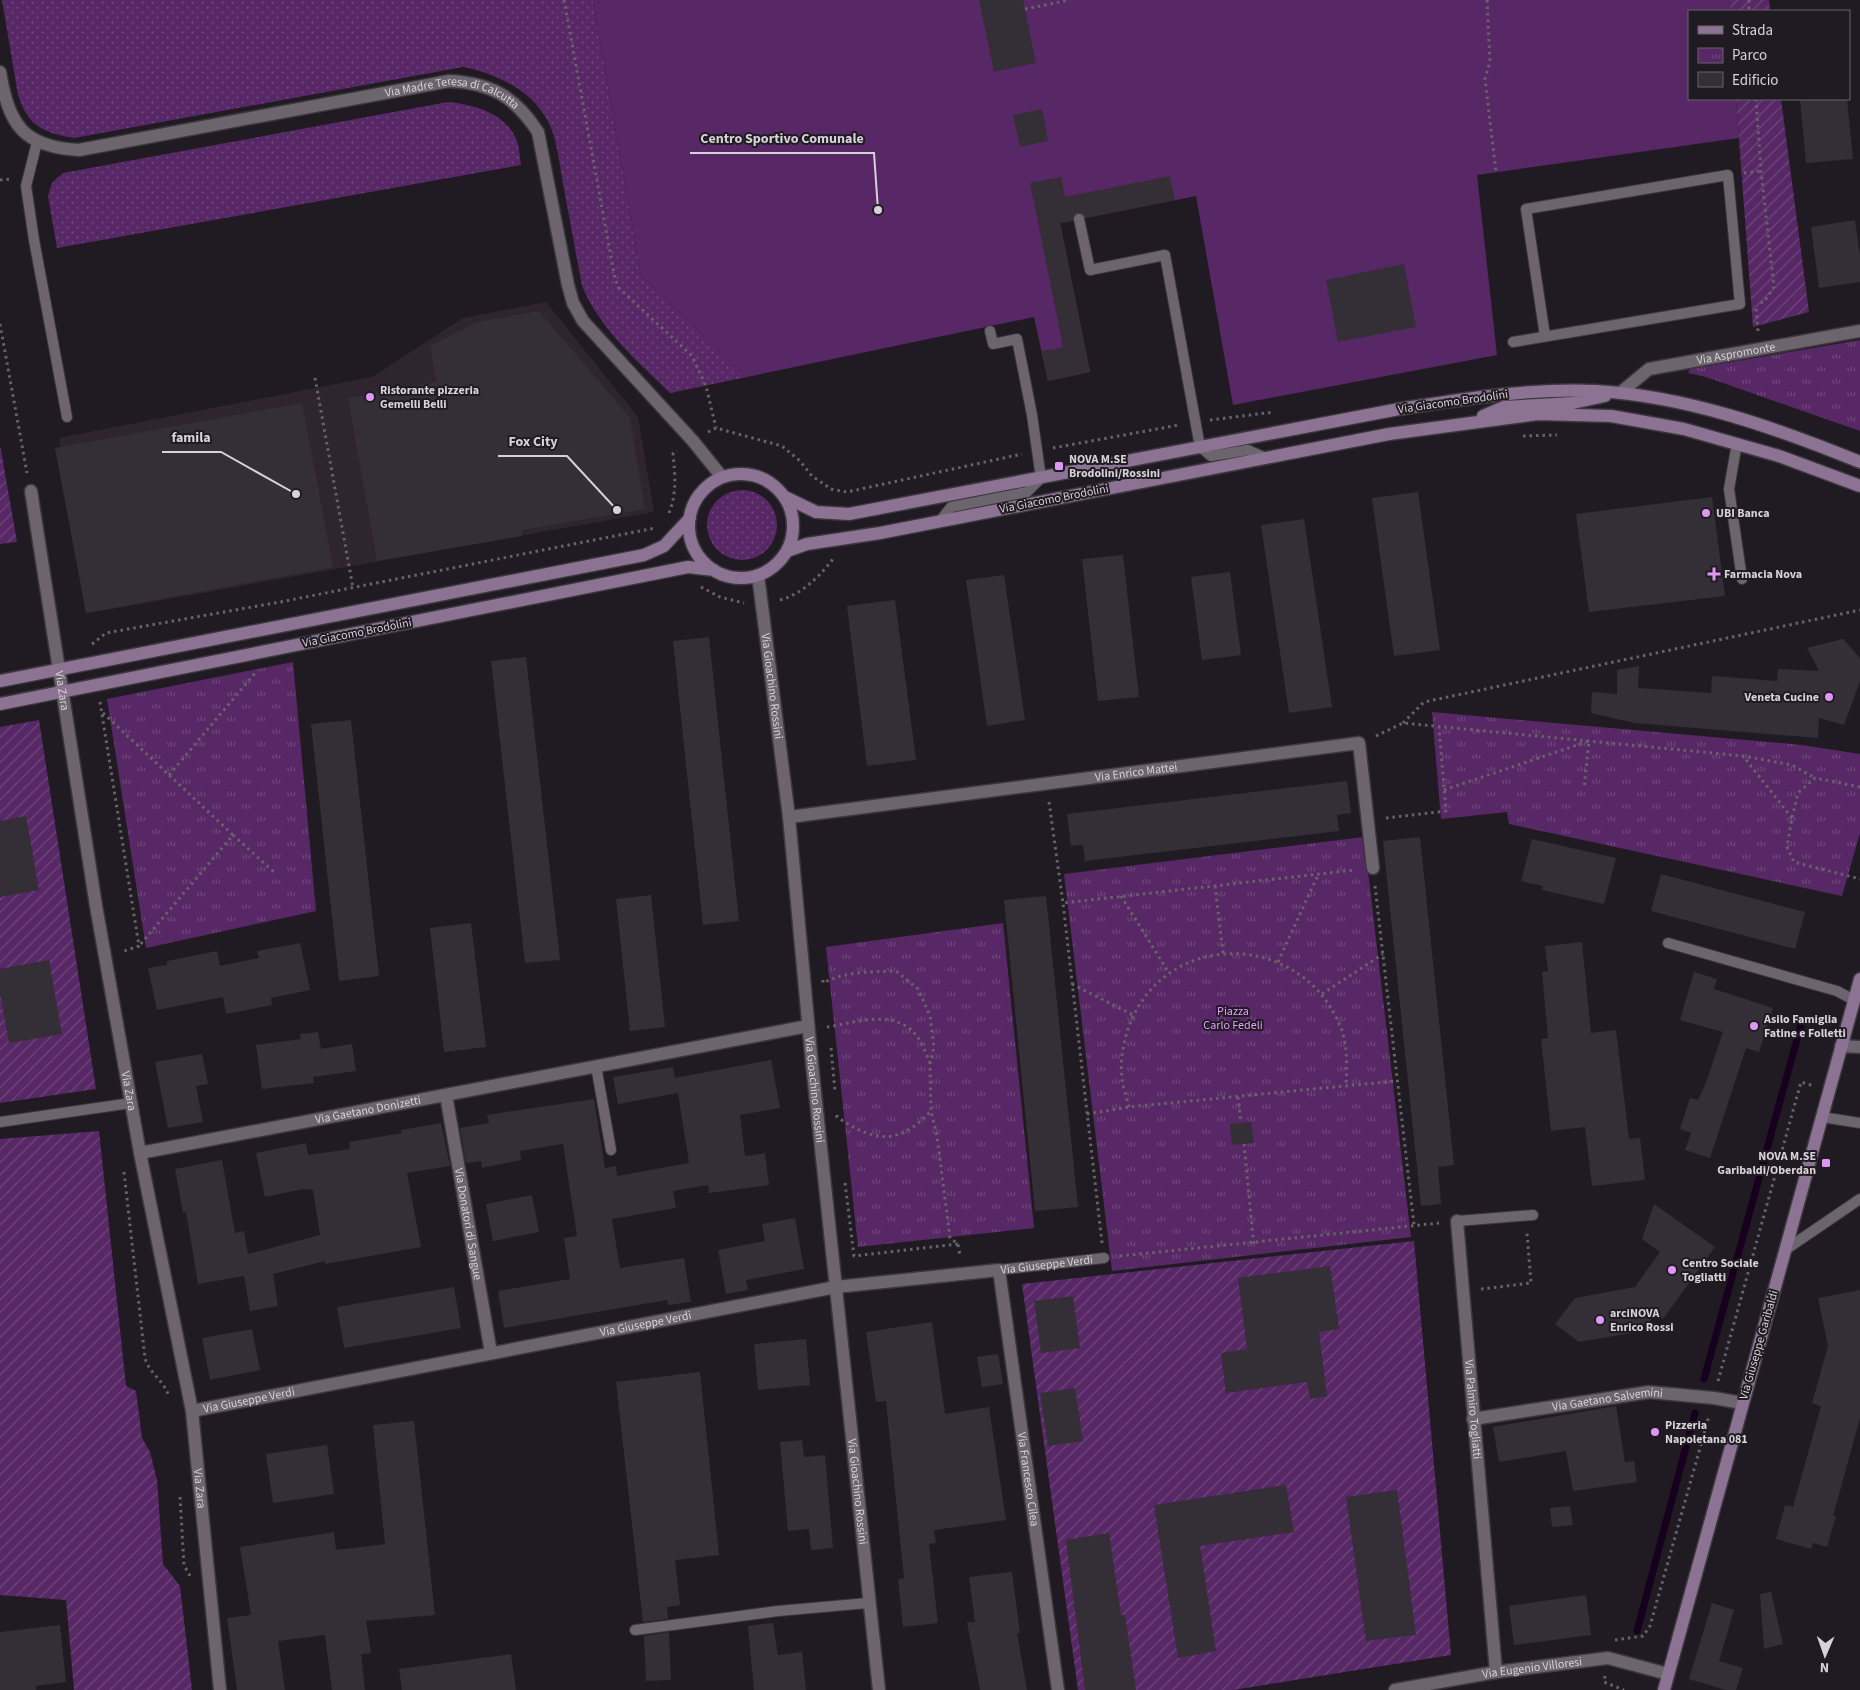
<svg xmlns="http://www.w3.org/2000/svg" width="1860" height="1690" viewBox="0 0 1860 1690" font-family="'Source Sans 3',sans-serif">
<defs>
<pattern id="grass-dots" width="8" height="8" patternUnits="userSpaceOnUse" patternTransform="scale(1.25)"><rect width="8" height="8" fill="#572865"/><path d="M2 2h.1M6 6h.1" fill="none" stroke="#6e467a" stroke-width="1.8" stroke-linecap="round"/></pattern>
<pattern id="park-tufts" width="24" height="20" patternUnits="userSpaceOnUse" patternTransform="scale(1.25)"><rect width="24" height="20" fill="#572865"/><path d="M3 7l-1-3M5 7V3M7 7l1-3M15 17l-1-3M17 17v-4M19 17l1-3" fill="none" stroke="#6e467a"/></pattern>
<pattern id="garden-furrows" width="10" height="10" patternUnits="userSpaceOnUse" patternTransform="scale(1.25)"><rect width="10" height="10" fill="#572865"/><path d="M-1 1l2-2M0 10L10 0M9 11l2-2" fill="none" stroke="#6e467a"/></pattern>
</defs>
<rect width="100%" height="100%" fill="#201b22"/>
<!-- built -->
<path fill="#2e2531" d="M546,302L638,417L654,512L89,613L59,438L372,377L463,318Z"/>
<!-- grass -->
<path fill="url(#grass-dots)" d="M2,0H593L641,275L747,377L670,393C637,361 600,329 582,286C576,254 570,221 564,189C561,173 559,156 555,140C545,97 503,75 463,67L74,138C43,133 28,126 18,95Z
M448,102C475,105 506,113 517,141C519,148 520,157 521,165L57,248L48,196L52,183L63,173Z
M707 525a35 35 0 1 1 70 0a35 35 0 1 1-70 0Z"/>
<!-- park -->
<path fill="url(#park-tufts)" d="M1860,340V431L1706,377L1688,373L1690,369Z
M293,662L316,911L146,948L107,699Z
M1432,712L1802,745L1860,754V833L1842,896L1509,824L1507,812L1441,819Z
M1364,837L1411,1237L1112,1271L1064,874Z
M1003,923L1034,1228L858,1247L826,947Z"/>
<!-- garden -->
<path fill="url(#garden-furrows)" d="M1729,0H1769L1770,11H1730Z
M1736,99H1781L1809,312L1753,327Z
M0,445L17,542L0,544Z
M39,720L96,1089L0,1103V727Z
M99,1131L126,1386L136,1391L142,1438L150,1452L157,1480L163,1564L180,1586L192,1690H74L66,1600L0,1595V1139Z
M1414,1241L1451,1655L1233,1690H1078L1022,1284Z"/>
<!-- pitch -->
<path fill="#572865" d="M593,0H1729L1730,11H1689V99H1736L1739,138L1477,175L1497,355L1233,405L1196,196L1060,223L1090,372L1048,381L1034,317L747,377L641,275Z"/>
<g fill="none" stroke-linecap="round" stroke-linejoin="round">
<!-- stream -->
<path stroke="#16001e" stroke-width="7" d="M1704,1379L1802,1021
M1637,1631L1695,1413"/>
</g>
<!-- building -->
<path fill="#342f36" d="M979,0H1023L1036,63L994,72Z
M1800,99H1847L1853,159L1806,163Z
M1042,109L1048,141L1020,147L1013,115Z
M1170,176L1175,200L1086,218L1084,214L1078,212L1074,214L1072,221L1060,223L1090,372L1048,381L1042,351L1063,347L1030,183L1061,177L1065,197Z
M1855,220L1860,256V282L1819,288L1811,227Z
M1404,264L1416,327L1338,342L1326,280Z
M539,311L630,418L645,509L522,530V536L377,561L348,398L436,382L430,346L477,322Z
M302,403L333,567L86,613L55,448Z
M1418,492L1440,650L1394,656L1372,498Z
M1712,497L1725,596L1589,612L1576,514Z
M1304,519L1332,707L1289,713L1261,525Z
M1123,555L1139,697L1098,701L1082,559Z
M1230,572L1241,655L1202,660L1191,577Z
M1004,575L1025,720L987,726L966,580Z
M895,600L916,760L867,766L847,606Z
M709,637L739,921L703,925L673,641Z
M1843,639L1860,658V681L1844,725L1819,718L1818,738L1635,723L1591,713L1592,692L1617,694V670L1639,666L1638,688L1711,693L1712,676L1777,681L1778,669L1819,671L1807,648Z
M526,657L560,960L525,963L491,661Z
M351,720L379,976L339,981L311,724Z
M1347,781L1351,813L1337,815L1339,831L1085,861L1083,845L1071,846L1067,814Z
M26,816L39,890L0,897V821Z
M1420,837L1454,1165L1438,1167L1441,1204L1421,1206L1383,841Z
M1532,839L1616,858L1604,904L1542,890L1543,886L1521,881Z
M1661,874L1805,912L1795,949L1651,911Z
M651,895L665,1027L630,1031L616,899Z
M1046,896L1078,1207L1035,1211L1004,900Z
M471,923L486,1047L444,1052L430,928Z
M1582,942L1591,1033L1616,1030L1629,1139L1640,1138L1645,1180L1592,1186L1585,1127L1551,1131L1541,1039L1548,1038L1542,972L1548,971L1545,946Z
M300,943L310,990L271,998L272,1005L226,1014L223,997L157,1010L148,968L167,965V961L217,951L220,966L259,958L257,951Z
M49,960L62,1034L9,1043L0,993V969Z
M1694,972L1717,979L1714,989L1773,1008L1759,1052L1746,1048L1710,1158L1685,1150L1691,1133L1680,1129L1690,1098L1698,1100L1706,1083L1723,1032L1680,1020Z
M318,1032L321,1049L352,1044L356,1071L313,1077L314,1083L262,1089L256,1045L301,1039L300,1034Z
M202,1054L208,1084L196,1086L203,1122L168,1128L155,1062Z
M771,1060L780,1108L740,1115L745,1156L765,1153L769,1185L709,1193L708,1185L673,1191L676,1208L612,1219L620,1268L684,1258L691,1302L668,1305L667,1300L655,1302L504,1328L498,1291L570,1279L564,1238L577,1236L563,1144L520,1151L521,1160L482,1168L481,1161L466,1163L460,1128L489,1123L487,1115L594,1099L605,1168L616,1166L617,1176L689,1163L678,1093L618,1104L613,1077L673,1067L675,1078Z
M1251,1122L1254,1143L1232,1145L1230,1124Z
M441,1123L450,1166L407,1173L421,1247L325,1264V1261L273,1274L278,1306L250,1311L244,1276L198,1284L186,1212L183,1213L175,1169L222,1160L235,1233L244,1231L248,1254L320,1235L313,1190L303,1189L265,1197L256,1153L306,1143L308,1155L350,1149L349,1142L402,1133L401,1130Z
M532,1195L539,1232L493,1241L486,1204Z
M1654,1204L1715,1247L1663,1319L1655,1314L1643,1331L1579,1342L1555,1324L1575,1298L1635,1287L1660,1252L1642,1239Z
M795,1218L804,1269L746,1280L748,1290L726,1294L718,1250L765,1241L762,1224Z
M1330,1266L1339,1329L1319,1332L1327,1396L1310,1399L1307,1382L1226,1393L1221,1353L1247,1349L1238,1278Z
M454,1287L461,1328L344,1348L337,1307Z
M1860,1290V1418L1833,1516H1836L1827,1547L1813,1543L1811,1549L1776,1539L1785,1505L1793,1507L1821,1406L1812,1403L1828,1346L1818,1298Z
M1073,1296L1080,1348L1041,1353L1034,1301Z
M932,1322L945,1414L989,1407L1006,1520L934,1530L936,1543L929,1544L938,1623L903,1627L898,1579L904,1578L886,1401L876,1402L866,1332Z
M252,1329L260,1370L210,1380L202,1338Z
M806,1339L810,1385L758,1390L754,1344Z
M998,1354L1003,1384L982,1387L977,1357Z
M700,1372L719,1555L675,1560L680,1605L667,1607L668,1619L643,1622L616,1382Z
M1075,1388L1083,1441L1048,1446L1040,1393Z
M1616,1406L1625,1462L1634,1461L1637,1482L1573,1491L1566,1451L1499,1462L1493,1427Z
M414,1421L435,1615L366,1621L371,1653L361,1654L365,1690H332L325,1635L278,1641L285,1690H237L227,1618L251,1615L240,1547L334,1532L336,1550L385,1544L373,1425Z
M802,1440L804,1457L825,1455L833,1548L811,1550L809,1529L788,1531L780,1442Z
M327,1445L334,1494L273,1503L266,1454Z
M1286,1485L1294,1532L1200,1546L1216,1651L1178,1658L1154,1505Z
M1397,1490L1416,1635L1366,1641L1346,1497Z
M1570,1506L1573,1525L1552,1527L1550,1508Z
M1109,1533L1121,1615H1125L1136,1690H1085L1066,1540Z
M1012,1572L1020,1633H1017L1027,1690H980L967,1622H975L969,1577Z
M1771,1592L1783,1644L1764,1649L1760,1594Z
M1586,1595L1591,1635L1514,1645L1509,1606Z
M1712,1603L1734,1610L1719,1661L1743,1668L1736,1690H1726L1689,1679Z
M773,1623L778,1655L802,1652L806,1690H754L748,1626Z
M60,1625L66,1682L36,1686V1690H0V1632Z
M669,1632L671,1680L646,1681L644,1636Z
M511,1654L516,1690H402L399,1669Z"/>
<g fill="none" stroke-linecap="round" stroke-linejoin="round">
<!-- lane casing -->
<g stroke="#3b373c" stroke-width="12">
<g id="lane">
<path d="M37,142L26,186L34,240L67,417"/>
<path d="M1079,219L1090,270L1165,255L1200,447L1211,456L1248,450L1266,458"/>
<path d="M1513,342L1740,304L1728,175L1526,209L1545,336"/>
<path d="M1737,443L1729,489L1742,579"/>
<path d="M940,521L951,507L1027,492L1041,478L1032,415L1017,339L993,344L990,331"/>
<path d="M1668,943L1837,991L1854,1000"/>
<path d="M596,1066L611,1150"/>
<path d="M1822,1117L1860,1123"/>
<path d="M0,1122L131,1103"/>
<path d="M1457,1221L1533,1215"/>
<path d="M1785,1250L1860,1199"/>
<path id="s1" d="M999,1270L1104,1258"/>
<path d="M635,1630L778,1611L868,1603"/>
</g>
</g>
<!-- street casing -->
<g stroke="#3b373c" stroke-width="15">
<g id="street">
<path id="s2" d="M0,72C9,125 23,147 79,150L449,81C492,83 515,97 538,132L568,285L573,303L583,321L693,441L722,477"/>
<path id="s3" d="M1620,393L1649,369L1860,331"/>
<path id="s4" d="M31,491L96,906L140,1153L192,1411L220,1690"/>
<path id="s5" d="M758,575L789,817L812,1064L879,1690"/>
<path id="s6" d="M789,817L1359,743L1373,868"/>
<path d="M1841,1046L1860,1047"/>
<path id="s7" d="M446,1095L491,1353"/>
<path id="s8" d="M140,1153L808,1026"/>
<path id="s9" d="M1457,1221L1496,1672"/>
<path id="s10" d="M192,1411L836,1287L999,1270L1058,1690"/>
<path id="s11" d="M1473,1419L1649,1392L1714,1398L1742,1403"/>
<path id="s12" d="M1395,1690L1496,1672L1608,1658L1668,1674"/>
</g>
</g>
<!-- secondary casing -->
<g stroke="#3b373c" stroke-width="15">
<path id="secondary" d="M1483,416L1504,407L1573,403L1605,396
M689 526a52 52 0 1 1 104 0a52 52 0 1 1-104 0Z
M785,497L816,512L849,514L1399,409C1464,399 1530,388 1596,391C1687,396 1776,428 1860,462
M787,551L807,544L880,533L1389,434L1538,414L1611,416L1684,429L1779,456L1860,486
M0,681L644,555L664,546L690,518
M0,704L688,567L714,570
M1664,1690L1860,979"/>
</g>
<!-- path -->
<path stroke="#686369" stroke-width="3" stroke-dasharray="2.5 4" stroke-linecap="butt" d="M564,0L615,279L619,288L692,356L706,386L716,428
M1487,0L1490,62L1485,79L1496,172
M1749,0V11
M1025,9L1070,0
M1756,99L1761,171L1774,287L1764,302L1757,303
M1744,173L1761,171
M0,180L11,179
M1756,309L1758,331
M0,324L27,473
M315,378L353,588
M1210,420L1274,412
M708,432L716,428L782,446L800,461L812,476L831,489L847,492L1022,454
M1523,436L1557,435
M1053,448L1179,425
M669,513C677,493 675,475 673,453L677,451
M701,587L720,597L744,603
M780,600C802,594 819,577 833,559
M92,644L106,633L280,602L655,528
M100,702L139,946L121,952
M103,713L233,835L139,946
M1403,723L1424,702L1860,610
M1376,736L1403,723L1743,756
M169,775L256,672
M1860,787L1815,778L1798,793L1792,818L1787,847L1794,862L1860,879
M1444,790L1589,741L1584,789
M1049,802L1063,903
M1386,818L1446,811L1439,728
M1792,818L1743,756L1792,765L1815,778
M233,835L274,872
M1215,886L1223,953
M1375,886L1414,1225
M1121,896L1169,973
M1278,962L1318,875
M823,980V983C846,971 871,972 896,971L918,989L930,1016L934,1047L930,1063L931,1111L937,1136L950,1238L958,1244L960,1256
M1072,984L1133,1015
M1322,994L1383,954
M827,1027C855,1023 894,1008 916,1035C922,1042 926,1054 930,1063
M831,1048L835,1091
M1238,1097L1241,1123
M1129,1107C1127,1098 1123,1088 1122,1078C1120,1062 1123,1044 1128,1029C1162,931 1295,929 1338,1021C1348,1041 1347,1063 1346,1085
M1087,1114L1129,1107L1396,1081
M837,1115V1117C874,1142 898,1146 930,1112
M1244,1144L1254,1247
M124,1172L145,1358C149,1373 163,1380 168,1394
M845,1183L854,1256L958,1244
M1102,1243L1063,903L1355,870
M1120,1256L1439,1223
M1481,1289L1531,1283L1527,1233
M1718,1381L1801,1082L1814,1086
M180,1497L184,1565L190,1576
M1615,1640L1643,1636L1650,1626L1709,1416
M1605,1676L1604,1682L1624,1690"/>
<!-- lane -->
<use href="#lane" stroke="#6c656e" stroke-width="10"/>
<!-- street -->
<use href="#street" stroke="#6c656e" stroke-width="12"/>
<!-- secondary -->
<use href="#secondary" stroke="#8c7293" stroke-width="12"/>
</g>
<!-- markers -->
<g fill="#de98f3" stroke="#201b22" stroke-width="2">
<circle cx="370" cy="397" r="5"/>
<rect x="1054" y="461" width="10" height="10" rx="2.5"/>
<circle cx="1706" cy="513" r="5"/>
<path d="M1711.5 566.5h5v5h5v5h-5v5h-5v-5h-5v-5h5z"/>
<circle cx="1829" cy="697" r="5"/>
<circle cx="1754" cy="1026" r="5"/>
<rect x="1821" y="1158" width="10" height="10" rx="2.5"/>
<circle cx="1672" cy="1270" r="5"/>
<circle cx="1600" cy="1320" r="5"/>
<circle cx="1655" cy="1432" r="5"/>
</g>
<g text-anchor="middle" dominant-baseline="central" stroke-width="4" stroke-linejoin="round" paint-order="stroke">
<!-- street labels -->
<g font-size="12" fill="#d6d2d7" stroke="#201b22">
<text stroke="none"><textPath href="#s2" startOffset="506">Via Madre Teresa di Calcutta</textPath></text>
<text stroke="none"><textPath href="#s3" startOffset="126">Via Aspromonte</textPath></text>
<text transform="translate(1453 402) rotate(-8)">Via Giacomo Brodolini</text>
<text transform="translate(1054 499) rotate(-11)">Via Giacomo Brodolini</text>
<text transform="translate(357 633) rotate(-11)">Via Giacomo Brodolini</text>
<text stroke="none"><textPath href="#s5" startOffset="112">Via Gioachino Rossini</textPath></text>
<text stroke="none"><textPath href="#s4" startOffset="202">Via Zara</textPath></text>
<text stroke="none"><textPath href="#s6" startOffset="350">Via Enrico Mattei</textPath></text>
<text stroke="none"><textPath href="#s5" startOffset="518">Via Gioachino Rossini</textPath></text>
<text stroke="none"><textPath href="#s4" startOffset="608">Via Zara</textPath></text>
<text stroke="none"><textPath href="#s8" startOffset="232">Via Gaetano Donizetti</textPath></text>
<text stroke="none"><textPath href="#s7" startOffset="131">Via Donatori di Sangue</textPath></text>
<text stroke="none"><textPath href="#s1" startOffset="48">Via Giuseppe Verdi</textPath></text>
<text stroke="none"><textPath href="#s10" startOffset="462">Via Giuseppe Verdi</textPath></text>
<text transform="translate(1759 1345) rotate(-74)">Via Giuseppe Garibaldi</text>
<text stroke="none"><textPath href="#s10" startOffset="58">Via Giuseppe Verdi</textPath></text>
<text stroke="none"><textPath href="#s11" startOffset="136">Via Gaetano Salvemini</textPath></text>
<text stroke="none"><textPath href="#s9" startOffset="189">Via Palmiro Togliatti</textPath></text>
<text stroke="none"><textPath href="#s10" startOffset="1031">Via Francesco Cilea</textPath></text>
<text stroke="none"><textPath href="#s4" startOffset="1012">Via Zara</textPath></text>
<text stroke="none"><textPath href="#s5" startOffset="922">Via Gioachino Rossini</textPath></text>
<text stroke="none"><textPath href="#s12" startOffset="139">Via Eugenio Villoresi</textPath></text>
</g>
<!-- poi labels -->
<g font-size="12" font-weight="bold" fill="#d6d2d7" stroke="#201b22" text-anchor="start">
<text x="380" y="390">Ristorante pizzeria<tspan x="380" dy="14">Gemelli Belli</tspan></text>
<text x="1069" y="459">NOVA M.SE<tspan x="1069" dy="14">Brodolini/Rossini</tspan></text>
<text x="1716" y="513">UBI Banca</text>
<text x="1724" y="574">Farmacia Nova</text>
<text x="1819" y="697" text-anchor="end">Veneta Cucine</text>
<text x="1764" y="1019">Asilo Famiglia<tspan x="1764" dy="14">Fatine e Folletti</tspan></text>
<text x="1816" y="1156" text-anchor="end">NOVA M.SE<tspan x="1816" dy="14">Garibaldi/Oberdan</tspan></text>
<text x="1682" y="1263">Centro Sociale<tspan x="1682" dy="14">Togliatti</tspan></text>
<text x="1610" y="1313">arciNOVA<tspan x="1610" dy="14">Enrico Rossi</tspan></text>
<text x="1665" y="1425">Pizzeria<tspan x="1665" dy="14">Napoletana 081</tspan></text>
</g>
<!-- park labels -->
<g font-size="12" fill="#e69dfd" stroke="#201b22">
<text x="1233" y="1011">Piazza<tspan x="1233" dy="14">Carlo Fedeli</tspan></text>
</g>
</g>
<!-- callouts -->
<path fill="none" stroke="#d6d2d7" stroke-width="2" d="M878 210L874 153H690M296 494L221 452H162M617 510L567 456H498"/>
<g fill="#d6d2d7" stroke="#201b22" stroke-width="2">
<circle cx="878" cy="210" r="5"/>
<circle cx="296" cy="494" r="5"/>
<circle cx="617" cy="510" r="5"/>
</g>
<g font-size="14" text-anchor="middle" font-weight="bold" fill="#d6d2d7" stroke="#201b22" stroke-width="4" stroke-linejoin="round" paint-order="stroke">
<text x="782" y="143">Centro Sportivo Comunale</text>
<text x="191" y="442">famila</text>
<text x="533" y="446">Fox City</text>
</g>
<!-- legend -->
<rect x="1688" y="10" width="162" height="90" fill="#201b22" stroke="#69646a"/>
<rect x="1698" y="26" width="25" height="8" fill="#8c7293" stroke="#69646a"/>
<text x="1732" y="35" font-size="15" fill="#d6d2d7">Strada</text>
<rect x="1698" y="48" width="25" height="15" fill="url(#park-tufts)" stroke="#69646a"/>
<text x="1732" y="60" font-size="15" fill="#d6d2d7">Parco</text>
<rect x="1698" y="72" width="25" height="15" fill="#342f36" stroke="#69646a"/>
<text x="1732" y="85" font-size="15" fill="#d6d2d7">Edificio</text>
<!-- north arrow -->
<g transform="translate(1825 1655) rotate(182)" stroke="#201b22" stroke-width="4" paint-order="stroke">
<path d="M0-4L9 19L0 12L-9 19Z" fill="#d6d2d7"/>
<text y="-8" font-size="14" font-weight="bold" text-anchor="middle" fill="#d6d2d7">N</text>
</g>
</svg>
